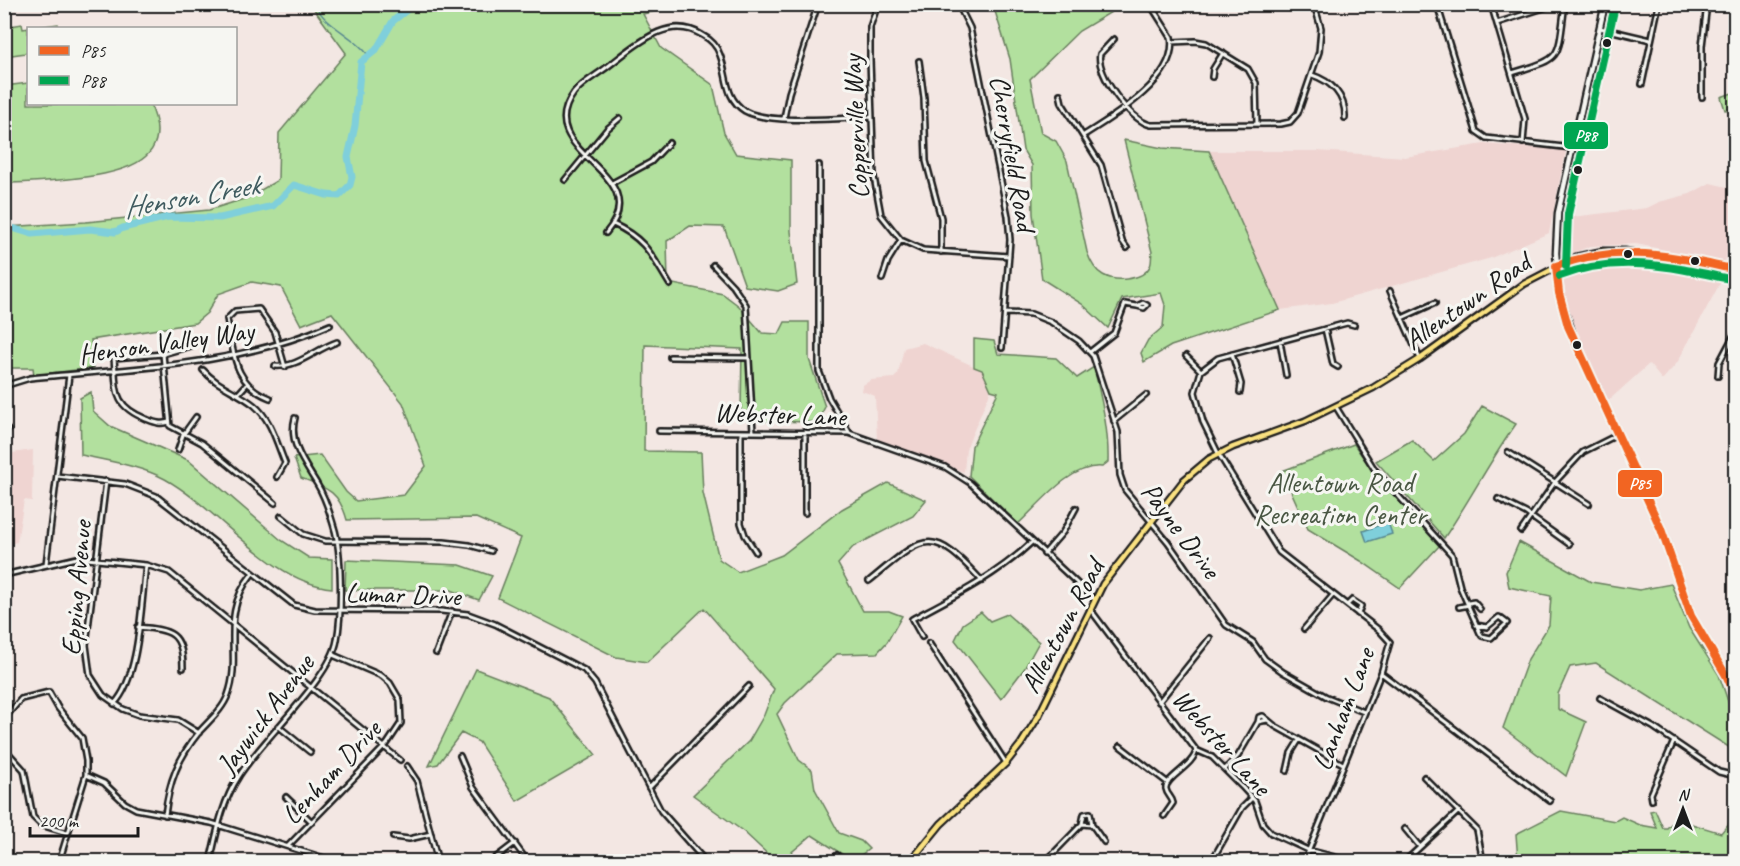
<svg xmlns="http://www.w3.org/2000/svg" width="1740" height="866" viewBox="0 0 1740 866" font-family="Caveat,sans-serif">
<rect width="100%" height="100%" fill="#f3e7e3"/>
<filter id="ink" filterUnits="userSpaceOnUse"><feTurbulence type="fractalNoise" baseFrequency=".0167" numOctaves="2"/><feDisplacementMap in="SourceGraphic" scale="12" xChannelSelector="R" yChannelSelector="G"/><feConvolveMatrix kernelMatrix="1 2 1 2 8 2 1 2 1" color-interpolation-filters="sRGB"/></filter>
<g filter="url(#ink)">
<!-- built -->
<path fill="#efd4d1" d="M1484,144L1566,150L1549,233L1491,258L1332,303L1280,310L1209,151H1317L1405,157Z
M1710,183L1727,187L1735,213L1725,262L1636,244L1590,246L1569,255L1563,248L1564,218L1647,208L1659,202L1690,194Z
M1630,255L1725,274L1677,363L1662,380L1649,364L1608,401L1569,311L1563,279L1565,269L1574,263L1605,256Z
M923,343L982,370L991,390L966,449L964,472L877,440L875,396L862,391L863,385L871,380L894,378L898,374L904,348Z
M33,450L32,501L24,500L17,542L5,545V454Z"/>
<!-- green -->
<path fill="#b2e09e" stroke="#677e5d" stroke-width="1.5" d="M311,5H681L643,14L661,48L713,85L724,133L736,154L791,160V231L797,284L778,291L745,286L724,227L690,226L667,241L668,283L723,294L739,306L762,333L779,334L785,322H809V359L825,407L817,422L762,421L741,410L742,349L645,345L644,451L701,452L703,493L719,559L738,572L782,555L842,509L888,483L926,500L913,516L853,547L838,564L863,611H889L902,616L887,642L877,653L837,654L785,703L777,714L799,760L812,770L815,789L839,833L861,841L869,849L853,861L812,835L781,861H775L744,832L693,795L749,741L764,715L774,689L704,608L647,662L616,657L498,598L521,538L476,518L347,520C339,491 327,488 301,478L294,458L320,455L346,492L356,501L404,495L426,466L403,403L332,313L301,325L281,287L252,282L218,294L207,313L195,323L91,340L93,368L34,375L33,368H5V227L86,222L209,210L247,198L278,180L279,133L346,53Z
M993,5H1123L1079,31L1030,79L1041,133L1056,141L1067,161L1087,252C1090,261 1094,270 1103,275C1115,282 1143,281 1150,266C1152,263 1151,256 1152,252L1124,140L1162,148L1209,151L1280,310L1171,346L1144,362L1141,353L1148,340L1163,327L1165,305L1161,293L1122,299L1108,328L1082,304L1042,279L1033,214L1032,165L1023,150L1010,59Z
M22,24L23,29L58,24L59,28H28V51L26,53L5,56V27Z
M28,83V104H150C179,166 112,174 69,179C48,181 26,183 5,183V86Z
M1735,92V109L1725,110L1721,97Z
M974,339L994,341L998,354L1056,358L1077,378L1094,367C1101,399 1109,429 1108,462L1102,467C1070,464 1040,504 1018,524L969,476L972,446L998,392L991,390L982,370L974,367Z
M91,392L93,411L110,426L188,460L281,540L309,558L332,559V588C271,583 219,509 165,479C141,466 108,461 81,455L80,398Z
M1482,406L1516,424C1489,462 1470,500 1444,538L1376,461L1412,440L1434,461L1464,434Z
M1354,444L1371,469L1440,545L1400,588L1361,561L1308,529L1282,471Z
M1519,542L1591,582L1639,590L1671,584L1689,628L1719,675L1731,710L1735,751L1596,663L1570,667L1558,694V709L1586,722L1566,776L1503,728L1528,659L1549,625L1551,596L1509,587L1506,572Z
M346,560L460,565L492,576L479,600L451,590H345Z
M981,612L990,621L1007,614L1039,642L1024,669L1001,699L955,640L963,624Z
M476,669L549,697L596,755L517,801L479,742L461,733L438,764L429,766Z
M1655,810L1663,828H1667L1676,819L1721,833L1735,816V861H1518L1516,834L1561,811L1615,821L1622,817L1640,825L1657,828L1650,811Z"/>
<!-- water -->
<path fill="#7fcfdb" stroke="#57878f" stroke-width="1.5" d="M1388,522L1392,534L1367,542L1363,531Z"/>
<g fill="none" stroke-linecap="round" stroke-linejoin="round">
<!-- stream -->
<path stroke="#57878f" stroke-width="1.5" d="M315,4C325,27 354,35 368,55"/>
<!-- river -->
<path stroke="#7fcfdb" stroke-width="7" d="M4,229L12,228L32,234L90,229L115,232L123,228L168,217L220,218L273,206L294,185L326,195L339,196L350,185L352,177L348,157L355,126L361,62L376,50L393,21L414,4"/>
<!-- minor casing -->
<g stroke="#1c1c1c" stroke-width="8">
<path id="minor" d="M878,4L870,27V60L874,177L881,215L901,240L923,250L1009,256
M958,4L970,28L1008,216L1010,240L1002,348
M1437,4L1476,131L1486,138L1572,148
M1491,4L1525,119L1523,143
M1730,4L1736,7
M1497,23L1556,4
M1600,28L1651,40
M1114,39L1100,54C1095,73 1131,122 1151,125L1281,124L1290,122L1298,113L1319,52L1321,28L1314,4
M1172,42L1195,41L1206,43L1248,69L1256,83L1257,124
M919,61L924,98L926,161L941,218V252
M1512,73C1560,58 1558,62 1564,11L1562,4
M1312,75C1331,81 1346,96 1345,118
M1212,77L1213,69L1223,53
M1642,84L1659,4
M1060,94L1062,103L1101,165L1122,241L1127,248
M1702,97V46L1707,4
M784,118L789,93L818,4
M1084,135C1113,117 1179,78 1171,37L1150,4
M819,165V371L829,398L849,432
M565,180L607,129L620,118
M612,183L651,162L669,143
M613,224C646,239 652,256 670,285
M606,233C658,171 529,154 574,93C581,84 593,77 603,70C631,50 666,12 702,35C710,39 717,46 720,55C728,75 724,98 745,111C770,125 841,118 872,117
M713,265L733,286L746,305L753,432
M882,279L888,261L901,240
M1390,291L1420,359
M1006,313L1031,314L1051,322L1079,341L1093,356L1118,432L1120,475L1125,490L1168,542L1226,625L1253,642L1265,659L1283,672L1327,697L1364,712
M1402,318L1435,303
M1325,329L1333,364L1338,367
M1280,341L1286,375
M1090,352L1114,333L1125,304L1137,306L1143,303L1147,305L1144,308L1137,306
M163,354L170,426L202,443L275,503
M1232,354L1241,384L1240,392
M1186,356L1201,371
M670,357L749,358
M275,366C297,368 316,349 337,342
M203,370C218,387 237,391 254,405C271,419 277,444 285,463L277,477
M1718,376L1719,363L1736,331
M4,386L30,378C133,368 234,367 330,325
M238,394L246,385
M270,398C233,384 234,353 227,319L235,311L259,309L275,332L285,367
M1336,407L1375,470L1452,555L1460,587L1480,633L1482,636L1491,638L1507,623L1499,617L1487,627L1476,625
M1114,421L1146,395
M169,422C160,425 154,422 146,419C112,405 117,391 114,358L163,354L191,346
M4,426L8,430
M659,431L849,433L945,467L970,483L1094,599
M741,432V523L745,535L756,552
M178,450L183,435L196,417
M1508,452L1589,504
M57,476L125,484L156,496L294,605L315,610L441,611L468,614L495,624L571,663L584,670L595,683L661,811L706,862
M106,481L86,645L90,675L103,695L123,709L139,715L178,720L199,733
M1498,499L1526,513L1569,544
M805,513V432
M281,516L303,534L325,541L444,542L469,545L491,551
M1521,531L1555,482L1583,452L1617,435
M1044,554L1063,532L1076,508
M46,564L69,375
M4,575L77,558L146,565L169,572L400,760
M869,581C924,536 930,524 982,581
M1468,603L1474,602L1480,609
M1347,605L1352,600L1361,606L1358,614
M1459,607L1469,605
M1090,609L1196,750L1212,757L1243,788L1255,801L1263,824L1271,833L1308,850L1354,862
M138,627C171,630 183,632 183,668
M1304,629L1333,595
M922,637L912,619C955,596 996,576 1032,542
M929,643L1006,763
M436,653L452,611
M1381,673L1550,801
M1600,698L1653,727L1719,772L1736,776
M1159,702L1210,638
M114,704C140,678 141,602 146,565
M4,719L21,699L49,692L58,708L82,738L86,761V775L59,862
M1258,722L1259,717L1263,716L1275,726L1343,764
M278,726L310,752
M1120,746L1168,783
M4,748L24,770L33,817L41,825L67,833
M460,756L473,787L528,862
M407,766L417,781L438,862
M1225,769L1238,756L1258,722L1267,720
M1287,771L1291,753L1299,740
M86,775L104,783L125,803L136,809L211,823L337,862
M1424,777L1477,830L1483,862
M649,788L749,686
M286,797L312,822
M1652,800L1651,794L1674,741
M165,815C169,781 178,758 200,731C210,720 223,709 228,695C243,655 218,616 252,574
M1164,816L1173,803C1172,797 1167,795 1166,789C1164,778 1195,765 1196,750
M1082,824L1084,814L1090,813L1092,825L1104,842
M1405,829L1420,847
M393,837L409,839L431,834
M288,846L387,744L401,723L400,700L390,683L382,676L333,655
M115,860L118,862
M210,862C217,831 222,802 239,776C262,739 331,678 337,640C342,613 342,552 334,527C330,513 325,497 317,484C305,464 288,443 295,418
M490,862L515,843
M831,862L837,855
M1045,862L1082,824L1092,825
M1181,862H1203
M1211,862L1242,808L1252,798
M1304,862L1381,673L1390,642L1379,630L1279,552L1218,453L1203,422L1195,392L1201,371L1218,358L1347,323L1354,325
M1404,862L1459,811"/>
</g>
<!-- secondary casing -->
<g stroke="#1c1c1c" stroke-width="9">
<path id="secondary" d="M1605,4L1558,213L1556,253L1559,293L1578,349L1661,529L1691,616L1727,677L1736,698"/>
</g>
<!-- primary casing -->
<g stroke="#1c1c1c" stroke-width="9">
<path id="primary" d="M910,862L941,824L1006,763L1021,744L1038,717L1103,584L1184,480L1209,459L1233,447L1305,421L1373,388L1420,359L1524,284L1576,257L1603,251H1625L1736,270"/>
</g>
<!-- minor -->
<use href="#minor" stroke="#f6f6f2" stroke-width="3"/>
<!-- secondary -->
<use href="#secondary" stroke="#f6f6f2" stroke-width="4.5"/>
<!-- primary -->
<use href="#primary" stroke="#fae180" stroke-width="4.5"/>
<!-- bus-1 casing -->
<g stroke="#f6f6f2" stroke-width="12">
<path id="bus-1" d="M1556,266L1559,293L1568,326L1661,529L1691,616L1727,677L1736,697
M1556,266C1617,243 1674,256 1736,270"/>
</g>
<!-- bus-2 casing -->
<g stroke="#f6f6f2" stroke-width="12">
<path id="bus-2" d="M1566,266L1568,214L1615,6
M1560,276C1618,253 1674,267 1734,280"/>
</g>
<!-- bus-1 -->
<use href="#bus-1" stroke="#f26522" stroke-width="8"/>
<!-- bus-2 -->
<use href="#bus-2" stroke="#00a651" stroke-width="8"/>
</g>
</g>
<!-- markers -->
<g fill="#1c1c1c" stroke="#f6f6f2" stroke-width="2">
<circle cx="1607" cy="43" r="5"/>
<circle cx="1578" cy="170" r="5"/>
<circle cx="1628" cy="254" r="5"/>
<circle cx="1695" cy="261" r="5"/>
<circle cx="1577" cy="345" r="5"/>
</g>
<g text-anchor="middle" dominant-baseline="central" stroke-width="6" stroke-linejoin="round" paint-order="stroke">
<!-- street labels -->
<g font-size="28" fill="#1c1c1c" stroke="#f6f6f2">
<text transform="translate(855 127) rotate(-93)">Copperville Way</text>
<text transform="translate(1013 153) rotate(80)">Cherryfield Road</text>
<text transform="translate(1467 301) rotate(-35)">Allentown Road</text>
<text transform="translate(166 342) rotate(-8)">Henson Valley Way</text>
<text transform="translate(780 414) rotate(2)">Webster Lane</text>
<text transform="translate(1181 530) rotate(53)">Payne Drive</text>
<text transform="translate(76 588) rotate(-85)">Epping Avenue</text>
<text transform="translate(403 594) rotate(2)">Lumar Drive</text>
<text transform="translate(1062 626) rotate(-62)">Allentown Road</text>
<text transform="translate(1343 709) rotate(-69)">Lanham Lane</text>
<text transform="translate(265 714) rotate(-53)">Jaywick Avenue</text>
<text transform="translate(1222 742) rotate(48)">Webster Lane</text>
<text transform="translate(331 772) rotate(-47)">Lenham Drive</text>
</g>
<!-- park labels -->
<g font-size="28" fill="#495743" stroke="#f6f6f2">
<text x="1340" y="482">Allentown Road<tspan x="1340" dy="32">Recreation Center</tspan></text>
</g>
<!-- water labels -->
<g font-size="30" font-style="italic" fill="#3f5b5f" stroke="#f6f6f2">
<text transform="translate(191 196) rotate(-10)">Henson Creek</text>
</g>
</g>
<g stroke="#f6f6f2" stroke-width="2">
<rect x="1563" y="121" width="46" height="29" rx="6" fill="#00a651"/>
<rect x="1617" y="469" width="46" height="29" rx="6" fill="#f26522"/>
</g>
<g font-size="16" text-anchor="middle" font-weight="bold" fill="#fff">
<text x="1586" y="141">P88</text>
<text x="1640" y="489">P85</text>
</g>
<!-- margin -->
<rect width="1740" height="866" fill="none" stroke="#f6f6f2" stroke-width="24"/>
<rect x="12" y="12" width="1716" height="842" fill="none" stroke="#1c1c1c" stroke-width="2" filter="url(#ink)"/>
<!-- legend -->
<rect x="27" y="27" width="210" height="78" fill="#f6f6f2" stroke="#9f9f9c" stroke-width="1.5"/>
<rect x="39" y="46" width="30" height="9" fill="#f26522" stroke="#9f9f9c" stroke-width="1.5"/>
<text x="81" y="57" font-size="18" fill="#1c1c1c">P85</text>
<rect x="39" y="76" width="30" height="9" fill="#00a651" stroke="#9f9f9c" stroke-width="1.5"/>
<text x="81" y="87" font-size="18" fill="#1c1c1c">P88</text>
<!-- north arrow -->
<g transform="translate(1683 809)" stroke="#f6f6f2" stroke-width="4.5" paint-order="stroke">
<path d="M0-4.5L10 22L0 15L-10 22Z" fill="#1c1c1c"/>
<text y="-9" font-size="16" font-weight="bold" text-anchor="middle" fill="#1c1c1c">N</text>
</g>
<!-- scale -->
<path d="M30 827v9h108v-9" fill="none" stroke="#1c1c1c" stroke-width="3"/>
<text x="39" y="827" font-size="18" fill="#1c1c1c" stroke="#f6f6f2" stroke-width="4.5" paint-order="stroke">200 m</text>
</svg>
